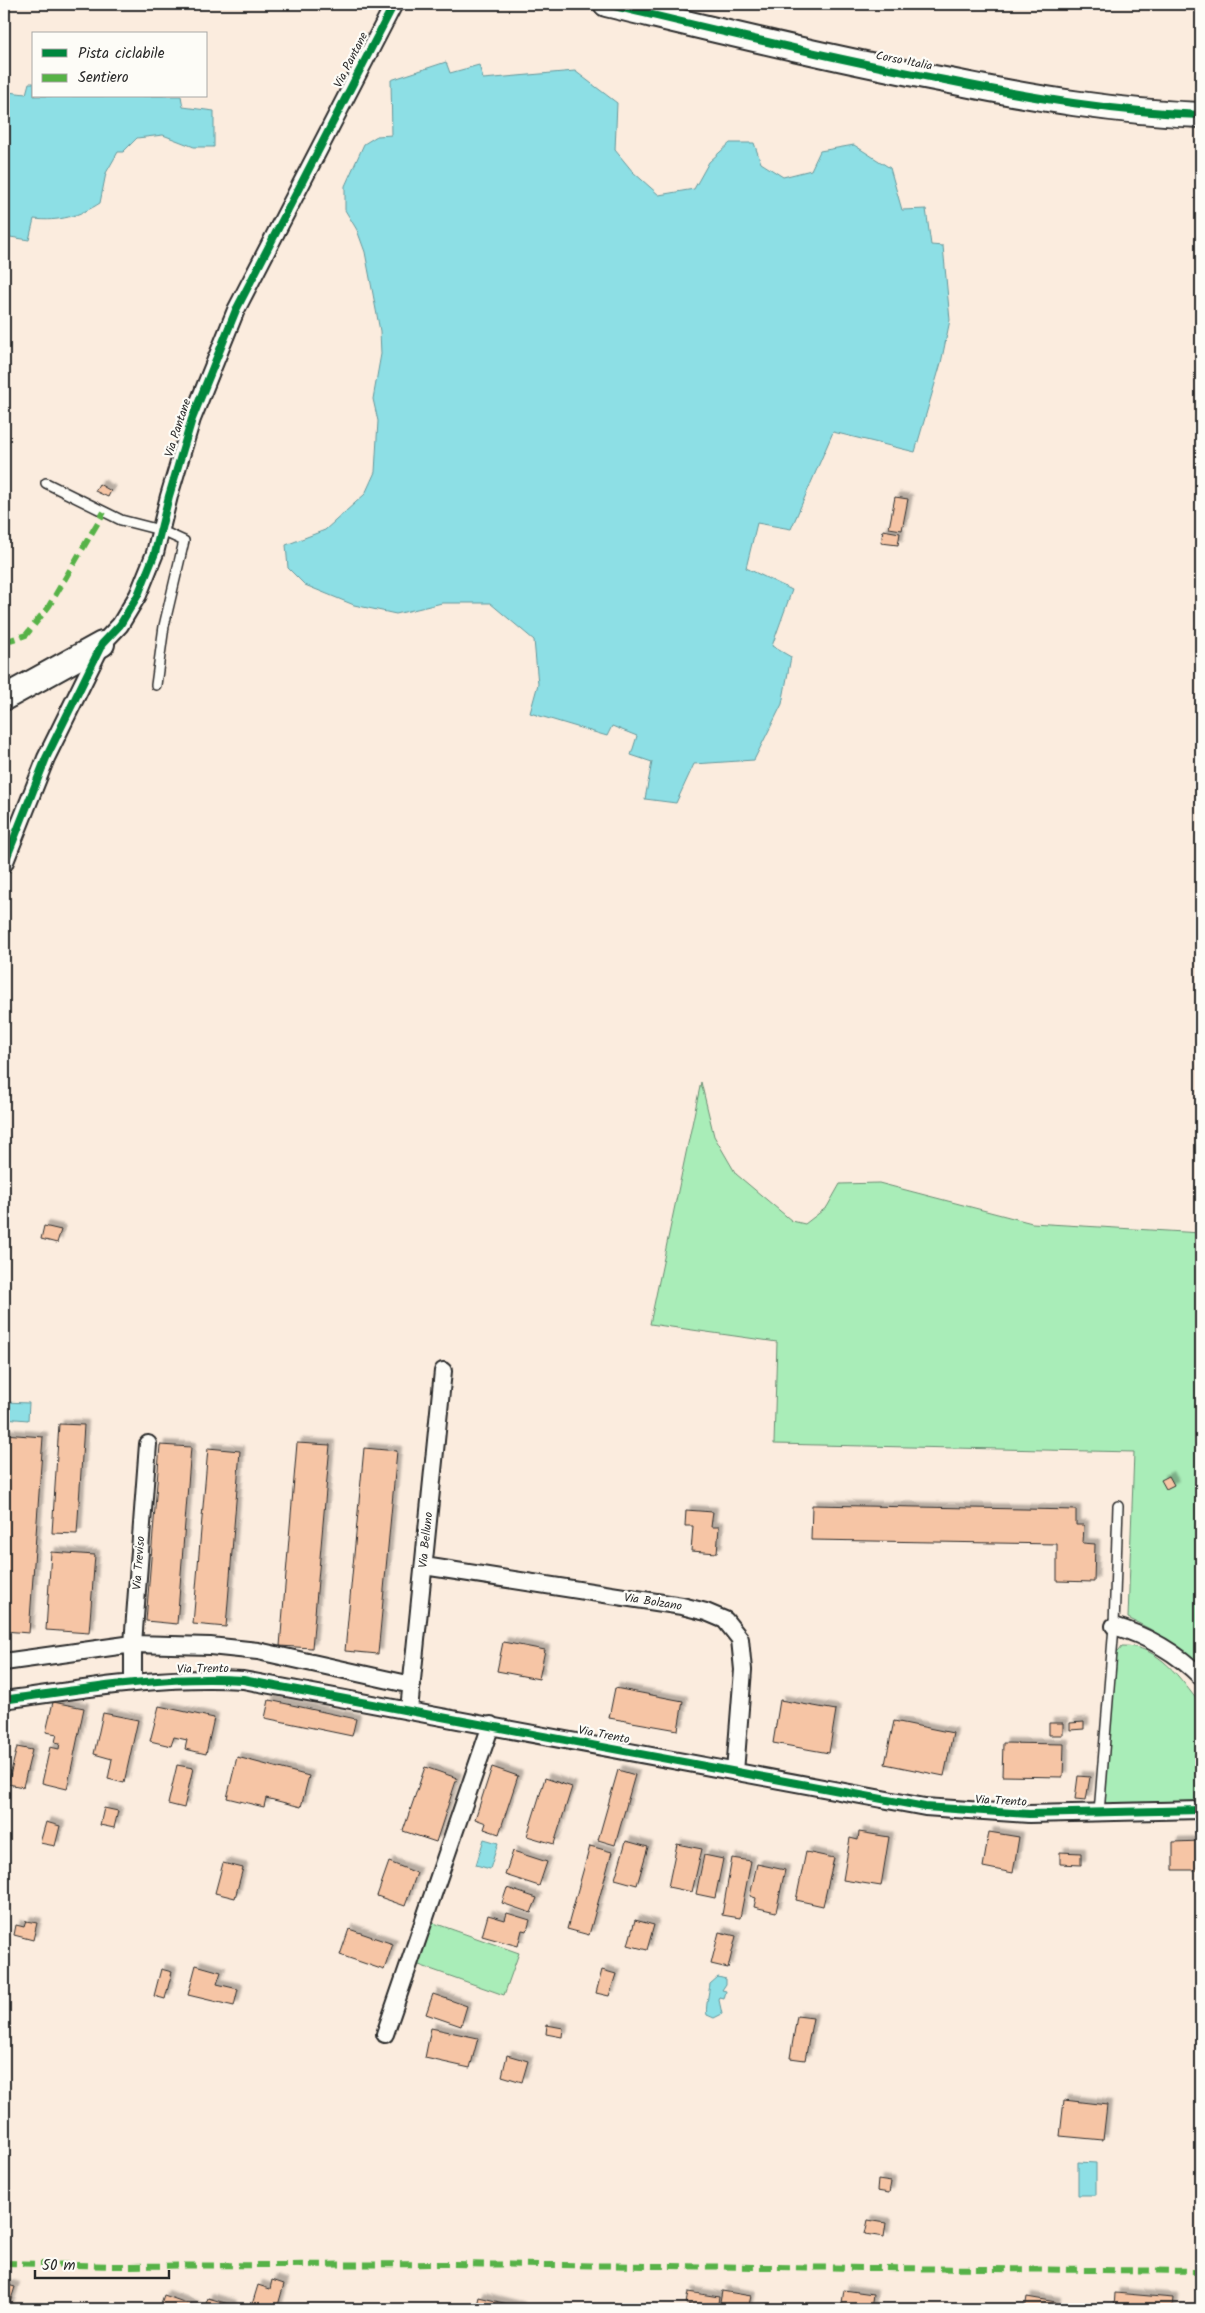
<svg xmlns="http://www.w3.org/2000/svg" width="1205" height="2313" viewBox="0 0 1205 2313" font-family="Kalam,sans-serif">
<defs>
<filter id="shadow"><feDropShadow dx="4.5" dy="-4.5" stdDeviation="1" flood-color="#0004"/></filter>
</defs>
<rect width="100%" height="100%" fill="#fbecde"/>
<filter id="ink" filterUnits="userSpaceOnUse"><feTurbulence type="fractalNoise" baseFrequency=".02" numOctaves="2"/><feDisplacementMap in="SourceGraphic" scale="10" xChannelSelector="R" yChannelSelector="G"/><feConvolveMatrix kernelMatrix="1 2 1 2 8 2 1 2 1" color-interpolation-filters="sRGB"/></filter>
<g filter="url(#ink)">
<!-- green -->
<path fill="#a9edb8" stroke="#6a8c72" d="M701,1082L714,1136L736,1174L792,1221L805,1224L827,1207L840,1184L879,1183L1032,1223L1201,1233V1660L1199,1662L1150,1629L1128,1618L1134,1452L774,1444L777,1342L650,1324Z
M1122,1646C1160,1645 1180,1679 1201,1705V1802L1105,1804L1114,1661L1116,1654Z
M431,1922L519,1953L504,1995L416,1964Z"/>
<!-- water -->
<path fill="#8ddfe5" stroke="#66979b" d="M446,62L450,73L479,65L483,79L575,71L617,103L615,150L633,172L659,195L694,189L709,162L730,143H754L761,163L783,177L811,170L820,151L854,145L890,168L902,210L926,209L931,245L943,246L950,320L941,363L915,452L833,432L791,529L757,523L746,568L792,590L772,646L791,657L782,704L754,760L694,764L676,803L645,799L652,762L631,755L637,736L612,726L607,736L530,713L538,684L534,640L490,603H442L396,614L354,605L305,585L288,568L286,545L325,530L365,494L375,472L378,421L373,399L381,354L380,331L365,252L357,230L345,210V186L364,144L377,136L392,135L391,80Z
M29,83H34V96H181L183,107L214,111V147H194L163,135L137,138L123,152H118L106,173L100,203C80,216 58,222 34,219L29,240L4,236V106L8,92L26,94Z
M4,1402L29,1403L28,1420L4,1418Z
M484,1839L498,1843L490,1869L476,1865Z
M718,1977L726,1979V1984L722,1990L726,1991L724,1999L720,1998L719,2000L722,2014L714,2018L707,2015C705,2010 709,1992 710,1984Z
M1078,2162L1096,2163V2195H1078Z"/>
<!-- building -->
<path fill="#f6c5a5" stroke="#2b2b2b" filter="url(#shadow)" d="M99,484L111,491L108,497L95,491Z
M895,497L908,499L902,530L889,528Z
M883,530L900,533L898,545L881,543Z
M44,1226L61,1230L57,1243L41,1239Z
M59,1424L84,1425L77,1534L52,1533Z
M4,1434L43,1437L29,1633L4,1631Z
M297,1443L330,1445L312,1648L280,1646Z
M160,1445L191,1447L177,1624L146,1621Z
M208,1448L240,1451L226,1627L193,1624Z
M364,1448L397,1451L378,1654L345,1651Z
M1169,1476L1174,1485L1166,1489L1161,1480Z
M812,1505L1076,1510V1525H1084L1083,1543L1095,1544L1094,1582L1057,1581V1544L811,1540Z
M686,1510L713,1512L711,1527H719L717,1553L691,1551L693,1526H685Z
M51,1552L95,1555L89,1633L46,1630Z
M503,1642L545,1650L539,1679L497,1671Z
M615,1688L683,1701L678,1730L609,1718Z
M269,1700L356,1719L352,1736L265,1718Z
M780,1700L836,1710L829,1753L773,1743Z
M53,1702L84,1708L67,1789L42,1783L50,1747L59,1749L60,1743L55,1742L57,1734L46,1732Z
M159,1706L214,1718L206,1754L185,1749L187,1740L174,1737L171,1746L150,1741Z
M103,1713L138,1720L124,1783L108,1779L112,1759L94,1754Z
M894,1721L953,1733L944,1776L885,1764Z
M1084,1722V1729L1070,1730V1723Z
M1049,1723H1063V1735H1049Z
M1003,1743L1064,1744L1063,1777L1002,1776Z
M17,1747L32,1750L23,1787L8,1784Z
M237,1757L309,1776L301,1807L266,1798L264,1807L227,1798Z
M177,1765L193,1768L184,1808L168,1804Z
M425,1767L457,1778L436,1842L403,1831Z
M492,1767L518,1776L499,1834L484,1829L486,1823L475,1819Z
M618,1770L635,1775L615,1845L598,1840Z
M1078,1776L1090,1777L1086,1800L1075,1799Z
M545,1778L572,1787L554,1844L527,1836Z
M104,1808L118,1811L114,1828L100,1825Z
M46,1822L60,1826L55,1846L40,1843Z
M859,1832L889,1837L881,1886L843,1880L850,1838L858,1840Z
M989,1832L1019,1837L1013,1873L983,1867Z
M626,1841L648,1847L637,1885L615,1879Z
M1201,1841V1870H1173V1842Z
M677,1844L702,1849L692,1892L668,1887Z
M590,1846L612,1852L589,1935L567,1929Z
M513,1851L547,1862L539,1886L505,1875Z
M806,1852L834,1858L823,1906L796,1900Z
M1060,1852L1081,1853V1865L1060,1864Z
M704,1855L723,1859L715,1898L696,1894Z
M732,1858L751,1861L740,1918L722,1915Z
M389,1862L417,1873L405,1906L377,1896Z
M223,1863L243,1868L235,1898L215,1893Z
M757,1864L785,1870L776,1912L754,1907L756,1898L750,1896Z
M507,1888L537,1898L531,1913L502,1903Z
M507,1913L530,1920L527,1931L522,1930L518,1946L482,1936L488,1915L505,1920Z
M635,1920L654,1925L647,1950L628,1945Z
M26,1921L37,1923L33,1940L14,1935L16,1925L24,1927Z
M349,1929L393,1944L384,1970L340,1955Z
M719,1932L736,1936L728,1968L711,1964Z
M196,1965L221,1972L217,1984L238,1989L234,2006L188,1995Z
M161,1969L172,1972L165,1999L154,1996Z
M602,1970L616,1974L609,1996L596,1993Z
M433,1994L467,2006L461,2026L426,2014Z
M797,2016L813,2018L805,2060L790,2058Z
M547,2025L563,2028L562,2037L546,2034Z
M431,2028L478,2038L470,2068L425,2058Z
M507,2055L528,2061L522,2082L502,2076Z
M1064,2100L1107,2105L1103,2140L1060,2136Z
M878,2180L891,2182L889,2193L877,2191Z
M868,2220L886,2223L884,2237L865,2234Z
M272,2280L284,2284L277,2309L251,2308L258,2285L270,2289Z
M4,2284L15,2287L8,2309H4Z
M844,2290L873,2294L871,2309H841Z
M722,2291L751,2296L748,2309H719Z
M688,2292L719,2297L717,2309L686,2304Z
M1115,2293L1173,2298L1172,2309H1114Z
M164,2295L195,2306L194,2309H159Z
M479,2297L520,2307V2309H476Z
M1027,2297L1056,2302L1055,2309H1025Z
M208,2298L232,2305L231,2309H204Z"/>
<g fill="none" stroke-linecap="round" stroke-linejoin="round">
<!-- lane casing -->
<g stroke="#2b2b2b" stroke-width="12">
<path id="lane" d="M46,483L121,520L160,530L184,541L164,626L156,685
M1099,1813L1114,1626L1118,1506"/>
</g>
<!-- street casing -->
<g stroke="#2b2b2b" stroke-width="20">
<path id="street" d="M4,864L46,758L102,644L120,625L138,595L155,553L169,496L192,419L236,310L394,4
M424,1566L682,1606L706,1612L725,1620L740,1639L743,1670L735,1772
M1114,1626C1148,1636 1176,1652 1201,1677
M4,1662L133,1644L210,1646L258,1651L412,1685
M133,1683V1644L148,1444
M4,1700C83,1689 163,1675 243,1680L925,1807L1029,1814L1201,1810
M409,1710L443,1371
M385,2034L491,1725"/>
</g>
<!-- secondary casing -->
<g stroke="#2b2b2b" stroke-width="28">
<path id="secondary" d="M606,4C720,31 834,59 950,81C1033,98 1116,112 1201,115
M4,698L102,644"/>
</g>
<!-- lane -->
<use href="#lane" stroke="#fdfcf7" stroke-width="9"/>
<!-- street -->
<use href="#street" stroke="#fdfcf7" stroke-width="16"/>
<!-- secondary -->
<use href="#secondary" stroke="#fdfcf7" stroke-width="24"/>
<!-- quiet -->
<path stroke="#56b246" stroke-width="6" stroke-dasharray="12 6" stroke-linecap="butt" d="M4,642L26,635L49,606L104,512
M4,2263L111,2266L441,2264L1201,2271"/>
<!-- cycleway casing -->
<g stroke="#fdfcf7" stroke-width="11">
<path id="cycleway" d="M606,4C720,31 834,59 950,81C1033,98 1116,112 1201,115
M4,864L46,758L102,644L120,625L138,595L155,553L169,496L192,419L236,310L394,4
M4,1700C83,1689 163,1675 243,1680L925,1807L1029,1814L1201,1810"/>
</g>
<!-- cycleway -->
<use href="#cycleway" stroke="#00873e" stroke-width="8"/>
</g>
</g>
<g text-anchor="middle" dominant-baseline="central" stroke-width="4.5" stroke-linejoin="round" paint-order="stroke">
<!-- street labels -->
<g font-size="12" fill="#2b2b2b" stroke="#fdfcf7">
<text transform="translate(351 60) rotate(-63)">Via Pantane</text>
<text transform="translate(904 61) rotate(11)">Corso Italia</text>
<text transform="translate(178 428) rotate(-72)">Via Pantane</text>
<text transform="translate(426 1540) rotate(-84)">Via Belluno</text>
<text transform="translate(139 1563) rotate(-86)">Via Treviso</text>
<text transform="translate(653 1602) rotate(9)">Via Bolzano</text>
<text transform="translate(203 1669) rotate(-1)">Via Trento</text>
<text transform="translate(604 1735) rotate(11)">Via Trento</text>
<text transform="translate(1001 1801) rotate(3)">Via Trento</text>
</g>
</g>
<!-- margin -->
<rect width="1205" height="2313" fill="none" stroke="#fdfcf7" stroke-width="20"/>
<rect x="10" y="10" width="1185" height="2293" fill="none" stroke="#2b2b2b" stroke-width="2" filter="url(#ink)"/>
<!-- legend -->
<rect x="32" y="32" width="175" height="65" fill="#fdfcf7" stroke="#a9a8a5"/>
<rect x="42" y="49" width="25" height="8" fill="#00873e" stroke="#a9a8a5"/>
<text x="78" y="58" font-size="15" fill="#2b2b2b">Pista ciclabile</text>
<rect x="42" y="74" width="25" height="8" fill="#56b246" stroke="#a9a8a5"/>
<text x="78" y="82" font-size="15" fill="#2b2b2b">Sentiero</text>
<!-- scale -->
<path d="M35 2270v8h134v-8" fill="none" stroke="#2b2b2b" stroke-width="2.5"/>
<text x="42" y="2270" font-size="15" fill="#2b2b2b" stroke="#fdfcf7" stroke-width="4" paint-order="stroke">50 m</text>
</svg>
